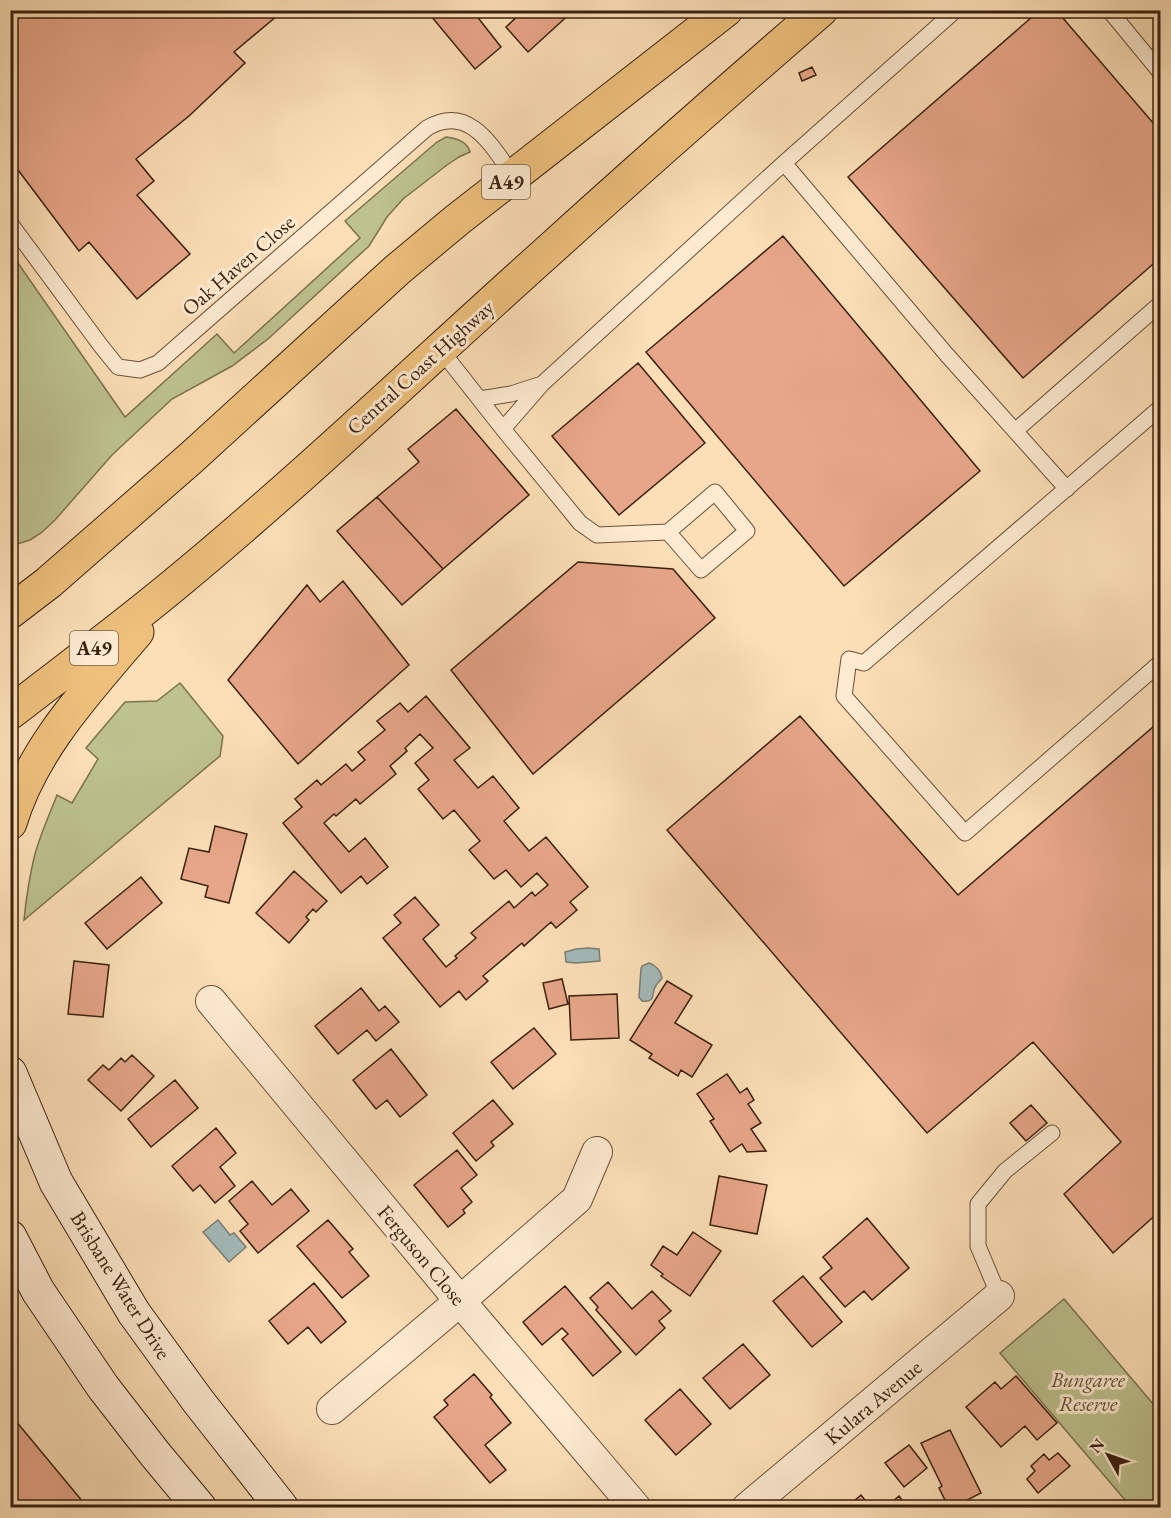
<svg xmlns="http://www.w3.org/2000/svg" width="1171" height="1518" viewBox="0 0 1171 1518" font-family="'EB Garamond',serif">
<rect width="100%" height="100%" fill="#fcdfb7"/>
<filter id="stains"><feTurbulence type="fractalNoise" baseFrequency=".00333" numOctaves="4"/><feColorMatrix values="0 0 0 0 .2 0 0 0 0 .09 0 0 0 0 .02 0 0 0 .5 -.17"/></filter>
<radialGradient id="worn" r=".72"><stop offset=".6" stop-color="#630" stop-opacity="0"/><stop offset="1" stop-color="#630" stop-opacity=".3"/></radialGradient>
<!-- green -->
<path fill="#bdc28f" stroke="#7c7250" stroke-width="1.5" d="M446,137C456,138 467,141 470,152L459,157L447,165L403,199L387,217L369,246L268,339L232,366L172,399L112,455L55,520L41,533L30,540L11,546V253L125,417L217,334L234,353L360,238L345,221L437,142Z
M180,683L223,736L220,756L24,920C26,900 29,879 34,858C39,837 49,816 57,795L72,803L98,759L86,748L125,702L157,701Z
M1064,1299L1160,1412V1507H1131L1000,1353Z"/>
<!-- water -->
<path fill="#a3bab9" stroke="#797d75" stroke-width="1.5" d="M588,948L599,949L600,961L576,963L566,962L565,952L576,949Z
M649,963C656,965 661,971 662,978C659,982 655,985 654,990C652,998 654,1002 642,1001L639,997L641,969L642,966Z
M218,1220L230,1235L234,1233L246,1247L229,1262L203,1232Z"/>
<!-- building -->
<path fill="#e7a689" stroke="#3a2110" stroke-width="1.5" d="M10,10H284L234,52L245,63L189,116L136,159L154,181L137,195L190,254L137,299L89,242L79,251L12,162L10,164Z
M426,10H472L501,47L475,69Z
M524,10H574L528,52L506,27Z
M1040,10H1056L1160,131V258L1023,378L848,177Z
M812,67L816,75L802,81L799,73Z
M783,236L980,471L844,586L646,352Z
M638,363L705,443L619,515L552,436Z
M456,409L529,495L443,569L377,497L419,462L408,449Z
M377,497L443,569L402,605L337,531Z
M578,562L673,569L715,618L533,774L451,670Z
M343,581L409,665L298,764L228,680L307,585L320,602Z
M426,696L470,748L454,760L478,788L493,776L519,808L504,821L529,851L546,837L588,887L570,902L577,910L556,928L551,922L524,946L522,943L483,976L488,981L466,1000L459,991L440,1007L383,938L401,923L394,915L415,897L439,925L423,939L446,967L457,958L455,956L476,938L471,933L509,901L514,908L532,892L535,896L548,885L537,873L521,887L506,870L494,879L469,850L480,841L454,810L443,819L418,789L429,780L415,763L433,748L420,734L405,748L407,751L390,766L396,774L360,804L356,799L336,816L334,814L324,823L349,852L365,838L388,867L367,884L361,876L341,893L283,823L302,807L295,799L317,780L321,785L346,764L352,771L365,760L358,752L385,730L377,721L400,703L408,712Z
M800,716L958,895L1160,721V1211L1113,1253L1064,1194L1121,1142L1033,1042L927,1133L667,830Z
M215,826L247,834L229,903L205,897L208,886L181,879L189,848L209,852Z
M294,871L327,901L316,912L313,909L306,917L309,920L289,943L256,913Z
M141,877L162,903L107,949L85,923Z
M74,961L109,965L103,1017L68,1014Z
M562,979L568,1004L549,1009L543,983Z
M667,981L692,996L675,1023L712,1045L692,1077L681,1070L678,1076L649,1058L652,1054L630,1040Z
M361,988L379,1011L385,1006L399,1022L376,1041L367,1030L338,1054L315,1026Z
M617,994L619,1038L571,1040L569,996Z
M534,1028L556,1054L513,1089L491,1062Z
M391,1049L427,1095L400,1117L387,1100L376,1109L353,1080Z
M132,1055L154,1076L121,1111L88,1080L103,1065L109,1070L121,1058L125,1062Z
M727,1074L740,1093L747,1088L754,1100L748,1104L761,1123L751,1129L766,1151L747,1152L742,1144L730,1152L710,1121L714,1119L697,1094Z
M175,1080L198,1108L151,1147L128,1119Z
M493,1100L513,1124L491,1142L494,1146L476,1161L453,1133Z
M1031,1105L1047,1123L1026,1141L1010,1123Z
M216,1128L236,1153L220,1167L235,1186L215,1203L200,1185L193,1191L172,1166Z
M457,1150L477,1175L461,1188L472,1202L463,1210L465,1213L448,1227L414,1185Z
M719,1176L767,1185L757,1234L710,1225Z
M252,1181L272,1205L291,1189L309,1211L258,1253L240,1231L248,1224L229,1201Z
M867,1218L909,1268L872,1300L864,1291L845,1307L820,1278L832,1268L823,1257Z
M328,1220L353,1249L349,1252L369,1276L342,1298L297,1246Z
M693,1232L721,1251L690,1296L661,1276L663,1274L651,1265L663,1246L677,1255Z
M803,1276L842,1322L812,1347L773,1301Z
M608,1282L632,1309L652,1291L671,1311L659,1321L665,1328L636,1355L596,1310L598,1307L590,1298Z
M314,1283L346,1322L321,1343L308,1327L288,1344L269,1321Z
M565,1286L621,1352L593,1376L562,1339L568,1334L562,1328L542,1345L523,1322Z
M743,1344L770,1375L730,1409L703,1378Z
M474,1374L492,1395L490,1397L511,1423L485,1445L506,1470L490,1483L434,1417L448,1405L444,1400Z
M1016,1376L1057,1423L1037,1440L1025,1426L1001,1447L966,1407L995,1382L1001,1389Z
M680,1389L711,1424L676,1455L645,1420Z
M10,1414L88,1508H10Z
M950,1430L981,1493L952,1508H949L939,1488L942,1486L921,1443Z
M909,1445L927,1468L904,1487L885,1463Z
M1058,1453L1070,1466L1038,1493L1027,1479L1035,1471L1031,1466L1044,1454L1049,1460Z
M861,1495L871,1508H846Z
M899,1496L908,1508H885Z"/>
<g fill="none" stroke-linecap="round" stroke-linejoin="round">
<!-- service casing -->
<g stroke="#6a503a" stroke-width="17">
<path id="service" d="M1109,10L1160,72
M784,163L947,355L1067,489
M10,223L101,346L118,367L140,370L158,363L427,128C469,103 492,146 513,176
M440,349L503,429L580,523L597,535L668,532L715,492L747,531L701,570L668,532
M480,399L511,394L542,384
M1160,408L864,663L849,659L844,696L965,833L1160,663
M503,429L542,384L784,163L956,10
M1015,431L1160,304
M999,1296L978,1246V1204L1005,1171L1052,1133"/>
</g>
<!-- minor casing -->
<g stroke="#6a503a" stroke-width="32">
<path id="minor" d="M211,1001L460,1301L636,1508
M332,1409L460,1301L577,1199L597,1152
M747,1508L999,1296"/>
</g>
<!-- secondary casing -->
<g stroke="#3a2110" stroke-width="35">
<path id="secondary" d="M10,1073L56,1182L134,1313L198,1401L282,1508
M10,1237L38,1291L103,1387L155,1454L200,1508"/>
</g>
<!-- trunk casing -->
<g stroke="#3a2110" stroke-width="35">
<path id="trunk" d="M10,612L48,583L191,458L397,270L457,220L726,10
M10,713C67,669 125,626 180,580C309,473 430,357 554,246C642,166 731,88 821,10
M10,823C32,749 88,690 137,632"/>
</g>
<!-- service -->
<use href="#service" stroke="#fdead0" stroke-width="15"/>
<!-- minor -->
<use href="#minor" stroke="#fdead0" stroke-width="30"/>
<!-- secondary -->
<use href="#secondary" stroke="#fdead0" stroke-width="33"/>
<!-- trunk -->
<use href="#trunk" stroke="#eec07c" stroke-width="33"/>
</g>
<g text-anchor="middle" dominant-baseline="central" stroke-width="6" stroke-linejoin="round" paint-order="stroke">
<!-- shield labels -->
<g fill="#fdead0" stroke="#745d4a" stroke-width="1.5">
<rect x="482" y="165" width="48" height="34" rx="4.5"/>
<rect x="70" y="631" width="48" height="34" rx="4.5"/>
</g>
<g font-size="20" font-weight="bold" fill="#3a2110">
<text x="506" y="182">A49</text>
<text x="94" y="648">A49</text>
</g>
<!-- street labels -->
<g font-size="21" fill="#3a2110" stroke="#fdead0">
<text transform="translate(238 265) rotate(-41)">Oak Haven Close</text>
<text transform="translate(420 367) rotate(-42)">Central Coast Highway</text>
<text transform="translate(422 1255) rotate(50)">Ferguson Close</text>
<text transform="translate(121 1285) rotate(58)">Brisbane Water Drive</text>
<text transform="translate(873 1402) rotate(-40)">Kulara Avenue</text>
</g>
<!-- park labels -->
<g font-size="21" font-style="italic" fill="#615136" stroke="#fdead0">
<text x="1088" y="1379">Bungaree<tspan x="1088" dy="24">Reserve</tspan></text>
</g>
</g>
<!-- margin -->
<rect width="1171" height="1518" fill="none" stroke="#fcdfb7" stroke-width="36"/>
<rect x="12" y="12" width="1147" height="1494" fill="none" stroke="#3a2110" stroke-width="3"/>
<rect x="18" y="18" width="1135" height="1482" fill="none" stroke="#3a2110" stroke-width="1.5"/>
<!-- north arrow -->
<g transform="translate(1108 1455) rotate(310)" stroke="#fdead0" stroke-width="4.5" paint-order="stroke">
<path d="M0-4.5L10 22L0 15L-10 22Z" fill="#3a2110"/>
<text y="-9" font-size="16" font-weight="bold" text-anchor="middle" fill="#3a2110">N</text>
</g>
<rect width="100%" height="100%" filter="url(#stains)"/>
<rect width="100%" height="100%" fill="url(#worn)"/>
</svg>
